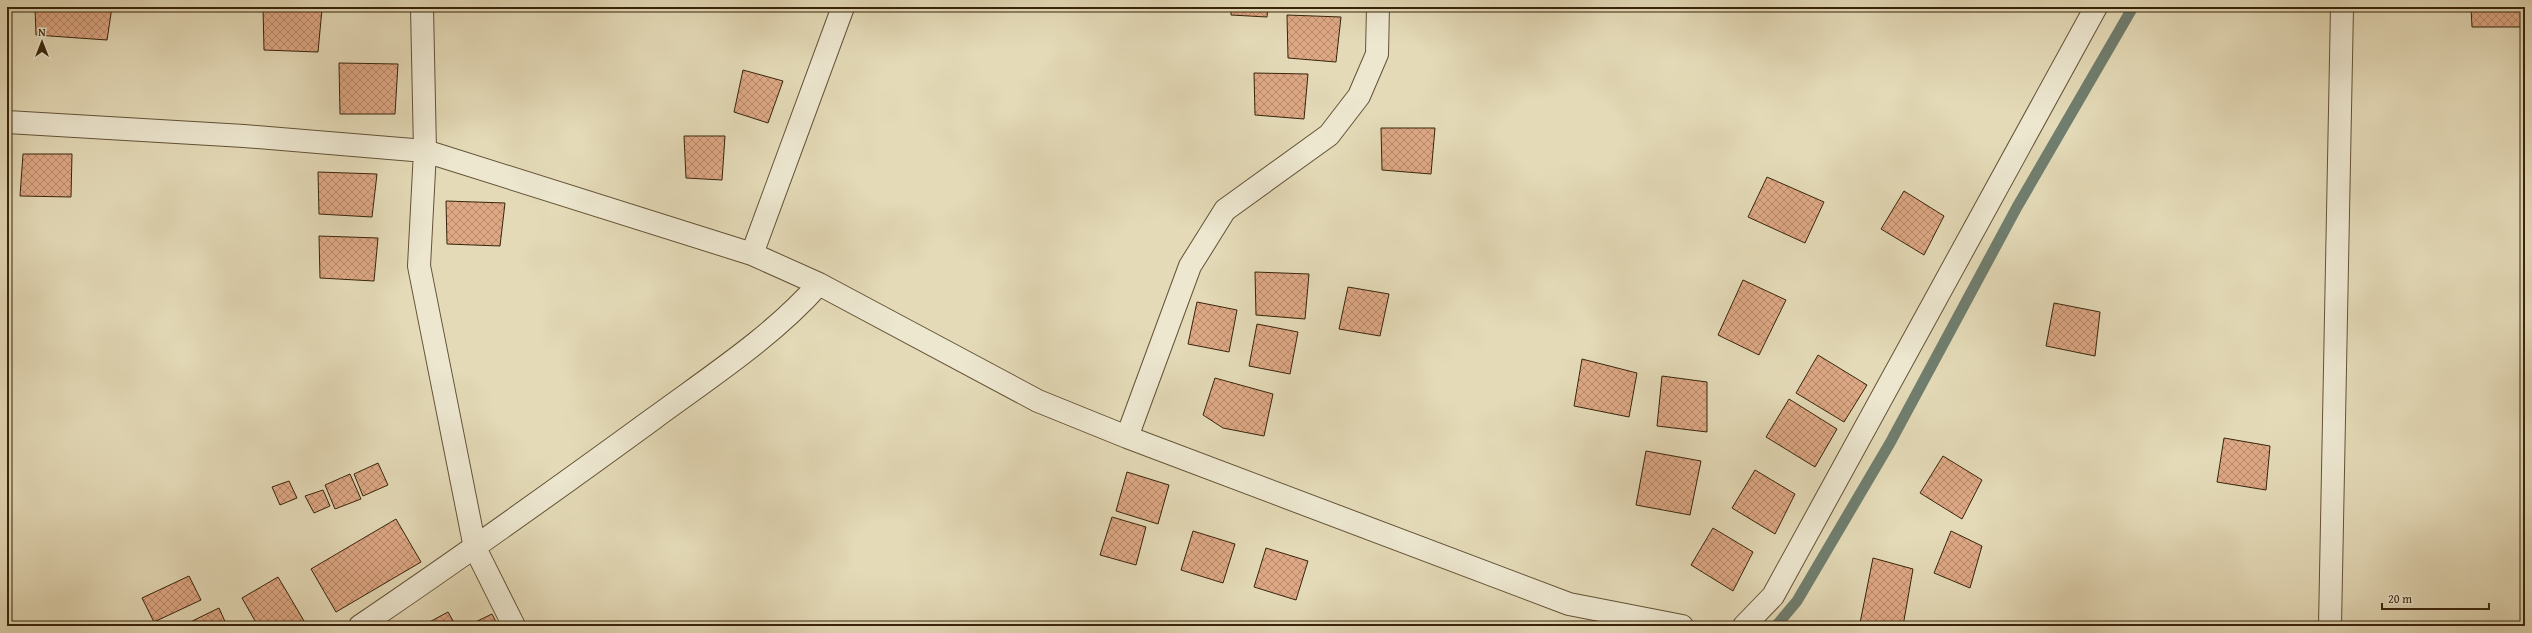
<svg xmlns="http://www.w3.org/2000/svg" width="2532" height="633" viewBox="0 0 2532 633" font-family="'Gentium Book Plus',serif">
<defs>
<pattern id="building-cross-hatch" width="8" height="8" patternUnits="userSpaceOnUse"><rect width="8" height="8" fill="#dea885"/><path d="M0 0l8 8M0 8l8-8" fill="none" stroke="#b5896b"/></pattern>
</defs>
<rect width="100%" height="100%" fill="#e4dab7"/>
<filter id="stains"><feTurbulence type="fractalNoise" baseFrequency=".005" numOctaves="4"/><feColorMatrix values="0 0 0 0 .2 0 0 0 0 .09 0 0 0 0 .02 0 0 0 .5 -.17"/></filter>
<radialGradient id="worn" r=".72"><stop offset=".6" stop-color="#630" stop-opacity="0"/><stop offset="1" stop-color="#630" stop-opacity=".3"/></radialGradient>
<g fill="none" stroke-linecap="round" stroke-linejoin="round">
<!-- stream -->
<path stroke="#707e6f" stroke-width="11" d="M1776,626L1797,601L1890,443L2017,207L2133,7"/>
</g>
<!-- building -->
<path fill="url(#building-cross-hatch)" stroke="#38240b" d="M35,7H112L107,40L36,35Z
M263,7L322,9L318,52L264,50Z
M720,7H778V9Z
M1231,7H1268L1267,17L1231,15Z
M2471,7H2525V27H2472Z
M1287,15L1341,17L1336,62L1288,58Z
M339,63L398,64L395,114H340Z
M743,70L783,81L768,123L734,112Z
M1254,73L1308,74L1304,119L1255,115Z
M1381,128H1435L1431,174L1382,170Z
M684,136H725L722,180L686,178Z
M23,154H72L71,197L20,196Z
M318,172L377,174L372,217L319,214Z
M1767,177L1824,202L1805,243L1748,217Z
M1904,191L1944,216L1924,255L1881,229Z
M446,201L505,203L500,246L447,244Z
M319,236L378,238L374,281L320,278Z
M1255,272L1309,274L1305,319L1256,315Z
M1743,280L1786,300L1759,355L1718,335Z
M1348,287L1389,294L1380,336L1339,329Z
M1197,302L1237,310L1229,352L1188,344Z
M2054,303L2100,312L2095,356L2046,346Z
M1257,324L1298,332L1290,374L1249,366Z
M1818,355L1867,385L1844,422L1796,393Z
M1582,359L1637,373L1629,417L1574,406Z
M1662,376L1707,382V432L1657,426Z
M1215,378L1273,394L1264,436L1223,428L1203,415Z
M1789,399L1837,429L1815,467L1766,437Z
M2224,438L2270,446L2266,490L2217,482Z
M1646,451L1701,461L1690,515L1636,505Z
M1943,456L1982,480L1962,519L1920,493Z
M378,463L388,485L363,496L354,474Z
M1755,470L1795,494L1775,534L1732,508Z
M1127,472L1169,485L1158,524L1116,511Z
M350,474L361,499L335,509L325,485Z
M289,481L297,498L280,505L272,487Z
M323,490L330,506L314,513L305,496Z
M1112,517L1146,527L1136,565L1100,555Z
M396,519L421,562L336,612L311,569Z
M1713,528L1753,552L1733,591L1691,565Z
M1193,531L1235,544L1223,583L1181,570Z
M1951,531L1982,546L1970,588L1934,573Z
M1266,548L1308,561L1296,600L1254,587Z
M1873,558L1913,569L1903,626L1860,623Z
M189,576L201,600L154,622L142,598Z
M278,577L307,626H258L242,598Z
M219,608L227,626H182Z
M448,612L456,626H422Z
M492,614L498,626H467Z"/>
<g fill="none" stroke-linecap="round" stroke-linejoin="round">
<!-- street casing -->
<g stroke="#635236" stroke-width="24">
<path id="street" d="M422,7L425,151L419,266L475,548L514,626
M7,122L244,136L425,151L752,254L819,284L1038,401L1127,437L1569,604L1682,626
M752,254L843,7
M1127,437L1190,266L1225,210L1329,135L1359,96L1377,54L1378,7
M360,626C459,559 557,489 653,419C710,377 772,337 819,284
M1744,626L1773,596L2096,7
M2330,626L2342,7"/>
</g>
<!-- street -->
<use href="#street" stroke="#ede7d0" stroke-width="22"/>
</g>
<!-- margin -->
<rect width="2532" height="633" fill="none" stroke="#e4dab7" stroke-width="24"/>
<rect x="8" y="8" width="2516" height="617" fill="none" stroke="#38240b" stroke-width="2"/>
<rect x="12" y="12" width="2508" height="609" fill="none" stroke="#38240b"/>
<!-- north arrow -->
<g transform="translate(42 42)" stroke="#ede7d0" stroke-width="3" paint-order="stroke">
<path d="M0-3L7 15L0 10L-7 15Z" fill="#38240b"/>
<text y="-6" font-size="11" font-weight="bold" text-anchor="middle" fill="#38240b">N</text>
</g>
<!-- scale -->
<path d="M2382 603v6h107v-6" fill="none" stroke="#38240b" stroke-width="2"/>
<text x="2388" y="603" font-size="12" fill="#38240b" stroke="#ede7d0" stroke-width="3" paint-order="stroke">20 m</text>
<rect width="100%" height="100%" filter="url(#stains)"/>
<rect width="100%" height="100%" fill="url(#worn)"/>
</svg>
